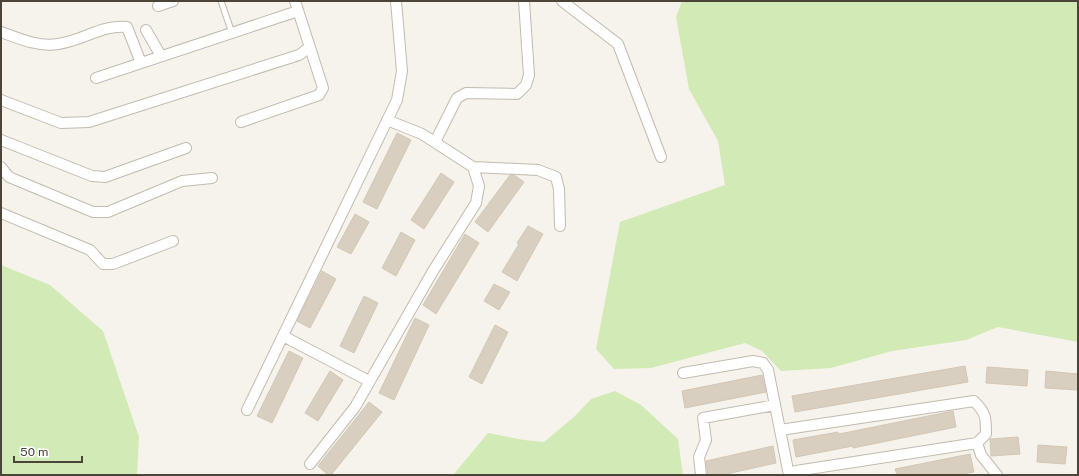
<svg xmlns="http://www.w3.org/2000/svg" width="1079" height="476" viewBox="0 0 1079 476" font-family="'Public Sans',sans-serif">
<rect width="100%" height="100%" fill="#f6f3ec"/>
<!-- green -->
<path fill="#d2eab5" d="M682,1H1078V342L998,327L966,340L892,351L831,368L781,371L762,351L745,343L651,368L614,369L596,349L620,222L725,185L718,141L689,89L676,17Z
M1,265L50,285L103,331L139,437L137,475H1Z
M615,391L641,405L678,439L683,475H453L488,433L524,440L544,442L574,417L591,399Z"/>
<!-- building -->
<path fill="#d8cfc1" stroke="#d3c7b4" d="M397,133L411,140L377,209L363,202Z
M441,173L454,182L424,229L411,220Z
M510,175H514L524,182L488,232L475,222Z
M355,214L369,222L351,254L337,247Z
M528,226L543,234L517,281L502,272L519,244L517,243Z
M401,232L415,240L396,276L382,268Z
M465,234L479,243L436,314L423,305Z
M322,271L336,279L310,328L297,321Z
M494,284L510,292L499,310L484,301Z
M364,296L378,303L354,353L340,346Z
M415,318L429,325L394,400L379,393Z
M495,325L508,332L482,384L469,377Z
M289,351L303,358L272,423L257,416Z
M965,366L968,382L795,412L792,396Z
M987,367L1028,370L1027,386L986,383Z
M330,371L343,380L318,421L305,413Z
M1046,371L1078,374V390L1045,388Z
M762,375L766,392L685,408L682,391Z
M369,402L382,412L331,475H328L318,466Z
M953,411L956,427L853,448V446L796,457L793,440L838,432L839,434Z
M1018,437L1020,454L991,456L990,439Z
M1038,445L1067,447L1065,464L1037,462Z
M773,446L776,463L722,475H708L706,461Z
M970,454L974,472L956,475H897L895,469Z"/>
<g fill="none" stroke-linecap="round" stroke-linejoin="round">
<!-- service casing -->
<g stroke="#c2bbae" stroke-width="7">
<path id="service" d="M221,1L232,33"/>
</g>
<!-- minor casing -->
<g stroke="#c2bbae" stroke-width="12">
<path id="minor" d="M562,1L618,44L661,157
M158,6L173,1
M146,30L161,56
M1,32C20,39 38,47 58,44C82,41 103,24 127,27L141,63
M96,78L298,11
M1,100L61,123L89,122L299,55L310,47
M241,122L319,95L323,88L295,1
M1,140L92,176L105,177L186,148
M435,142L457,98L466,93L517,94L526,85L529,75L524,1
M1,167L9,177L93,212H108L182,181L212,178
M473,167L538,170L556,177L559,189L560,226
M1,213L90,250L103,264H113L173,241
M283,336L369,381
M683,373L753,361L763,363L768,370L789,475
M247,410L397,100L402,71L396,1
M780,430L974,401C986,413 986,417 986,434L977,443L796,471L791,475
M977,443L981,455L997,475
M310,464L355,407L433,271L476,203L479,186L473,167L422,134L387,120
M701,475L699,457L706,440L703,418L775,405"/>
</g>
<!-- service -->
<use href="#service" stroke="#fff" stroke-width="5"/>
<!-- minor -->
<use href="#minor" stroke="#fff" stroke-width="10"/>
</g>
<!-- border -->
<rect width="1079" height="476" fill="none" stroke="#4b4439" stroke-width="4"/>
<!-- scale -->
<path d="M14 456v6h68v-6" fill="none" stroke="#4b4439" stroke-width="2"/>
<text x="20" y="456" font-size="12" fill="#4b4439" stroke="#ffffff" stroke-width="3" paint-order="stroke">50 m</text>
</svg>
